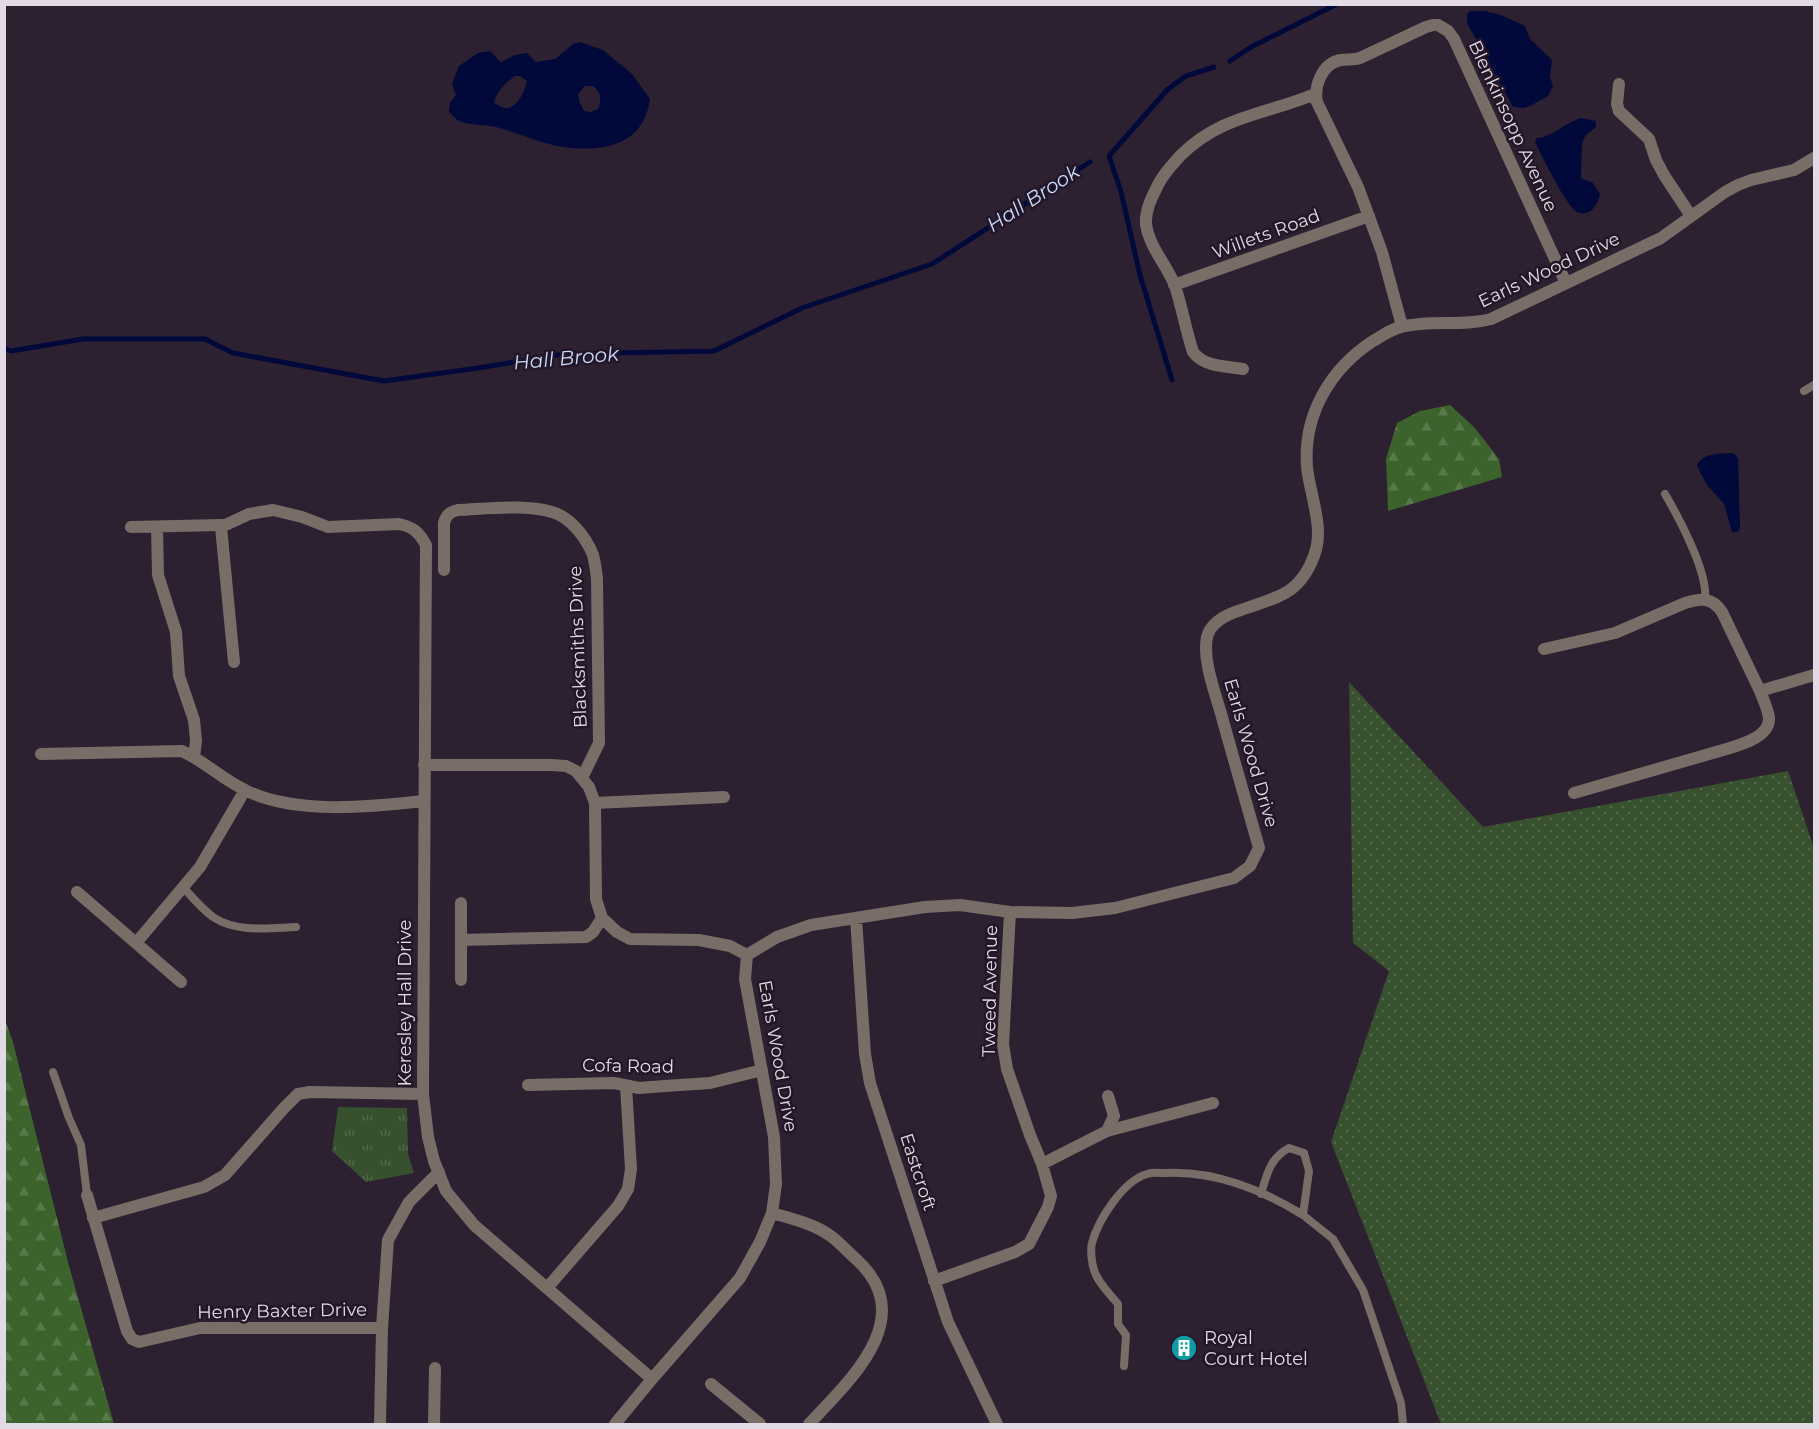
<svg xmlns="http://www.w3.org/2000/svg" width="1819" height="1429" viewBox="0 0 1819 1429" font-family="Montserrat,sans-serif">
<defs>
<pattern id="grass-dots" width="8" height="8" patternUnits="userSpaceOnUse" patternTransform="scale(1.5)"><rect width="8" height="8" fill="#37502e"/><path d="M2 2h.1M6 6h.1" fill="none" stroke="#54694c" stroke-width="1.8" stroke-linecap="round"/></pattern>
<pattern id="forest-firs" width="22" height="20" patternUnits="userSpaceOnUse" patternTransform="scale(1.5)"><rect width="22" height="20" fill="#3c632c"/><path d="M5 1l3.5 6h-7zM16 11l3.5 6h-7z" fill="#58794a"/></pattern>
<pattern id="park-tufts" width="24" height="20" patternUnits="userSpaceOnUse" patternTransform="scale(1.5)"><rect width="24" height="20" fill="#37502e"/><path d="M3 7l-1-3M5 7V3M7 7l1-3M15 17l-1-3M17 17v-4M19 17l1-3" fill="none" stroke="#54694c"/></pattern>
</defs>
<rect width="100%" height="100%" fill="#2d2031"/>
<!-- grass -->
<path fill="url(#grass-dots)" d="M1349,682L1483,827L1788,771L1814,848V1424H1441L1331,1142L1389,971L1353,943Z"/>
<!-- forest -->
<path fill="url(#forest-firs)" d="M1450,405L1475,428L1499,459L1502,477L1388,511L1386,459L1397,423L1420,411Z
M4,1017L13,1042L69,1266L114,1424H5Z"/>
<!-- park -->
<path fill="url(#park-tufts)" d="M338,1107L407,1108L408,1154L414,1173L366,1182L332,1151Z"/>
<!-- water -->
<path fill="#01093a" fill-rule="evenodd" d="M1470,11H1485L1501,15L1525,26L1530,39L1552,60L1550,77L1553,86L1548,96L1530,106L1523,108L1513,107L1467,23V14Z
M580,42L603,50L632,74L650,99C644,142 610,151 571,148C547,146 523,135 500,128C487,124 471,126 459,121C455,119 452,114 449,112L450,103L456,95L452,84L459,66L478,53L490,51L501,62L515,55L527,53L536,62L555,59L573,44ZM515,76H520L527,81C525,91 517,110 504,108C500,107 497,104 494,103C497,91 505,83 515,76ZM585,86H593C601,93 602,98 598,109L591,112L584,111L580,103L578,94Z
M1582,118L1596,121V127L1586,135L1582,143L1581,178L1593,183L1600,194C1598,204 1591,218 1577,212C1566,206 1542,156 1535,142L1537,138C1553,137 1565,122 1582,118Z
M1733,453L1738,458L1740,528L1738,532H1732L1724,504L1707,485L1697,466C1702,452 1720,454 1733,453Z"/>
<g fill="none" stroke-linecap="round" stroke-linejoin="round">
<!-- stream -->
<path stroke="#01093a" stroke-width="5" d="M1230,61L1251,47L1337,4
M4,348L11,351L83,339H205L233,353L384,381L478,368L564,354L714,351L802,308L932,264L1090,162
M1172,380L1140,275L1121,192L1109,156L1168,89L1186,76L1214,67"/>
<!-- service -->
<path stroke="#786e67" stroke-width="8" d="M1804,391L1814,385
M1665,494C1679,518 1708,572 1705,599
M183,887C192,897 202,909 213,917C237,933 269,928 296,927
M53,1072L69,1118L81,1145L87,1195
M1261,1194C1267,1174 1270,1158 1289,1148L1304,1153L1309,1171L1303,1215L1333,1239L1363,1290L1401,1403L1403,1424
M1124,1366L1126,1335L1118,1324V1304C1110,1294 1098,1283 1094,1270C1092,1264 1090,1250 1092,1243C1098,1220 1123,1181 1147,1174C1153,1172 1160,1173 1165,1173C1213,1170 1263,1190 1303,1215"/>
<!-- minor -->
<path stroke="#786e67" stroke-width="12" d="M1619,84L1617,104L1619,111L1649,139L1656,160L1664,175L1691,216
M1174,285L1369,216
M1402,326L1382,252L1358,187L1317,102C1314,86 1322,63 1341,60C1348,59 1354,60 1360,58L1426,27L1433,25H1438L1448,31L1454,39L1566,283
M1243,369C1225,366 1204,367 1193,352C1186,331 1182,307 1175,286C1167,265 1149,247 1146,224C1145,210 1152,197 1158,185C1163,174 1172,165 1180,156C1221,115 1265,115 1315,94
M131,527L222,525L221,527L249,514L273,510L302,517L328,527L399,524C413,527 419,532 426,545L423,1094L428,1137L434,1161L446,1191L474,1225L652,1379
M157,527L158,575L176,632L179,676L194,720L196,741L194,757
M221,527L234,662
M444,570V523C446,515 450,512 458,510C485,509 526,504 552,512C570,517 586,537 593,555C595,562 596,571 597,578L599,743L582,778
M1544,649L1615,633L1685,603C1701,598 1712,597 1722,612L1760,691L1814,675
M41,754L182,751C204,761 222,779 245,790C294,815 370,807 423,801
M424,765H551L566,766L576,771L589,787L595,803L596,899L602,918L617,932L630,939L699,940L730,946L747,955
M1574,793L1730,748C1743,744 1770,736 1769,718C1768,709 1763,699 1760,691
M595,803L724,797
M77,892L181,982
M461,903V980
M856,918L865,1054L870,1083L948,1322L997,1424
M461,940L586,937L593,932L602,918
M136,943L200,867L245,790
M528,1085L614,1083L639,1088L665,1086L710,1083L762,1070
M1107,1131L1213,1103
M1042,1164L1107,1131L1114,1116L1108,1096
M87,1195L127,1331L132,1339L139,1342L200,1328H382
M772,1213C792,1219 815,1224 832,1237C840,1243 848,1252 856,1259C920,1317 851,1379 809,1424
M93,1218L204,1187L225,1175L284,1108L298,1094L310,1092L423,1094
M934,1281L1015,1252L1029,1244L1048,1207L1051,1196L1042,1164L1030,1135L1007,1069L1003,1044L1010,912
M547,1288L618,1206L628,1189L631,1169L626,1086
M711,1384L760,1424
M380,1424L382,1328L388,1240L409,1202L439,1172
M434,1424L435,1368
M615,1424L652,1379L740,1278L760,1242L772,1213L776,1184L774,1137L745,979L747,955L777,937L811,925L925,907L960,905L1010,912L1072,913L1115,908L1234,878L1250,866L1259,848C1247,806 1235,763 1223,721C1217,697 1202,662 1207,637C1211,621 1228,614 1241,610C1276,597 1299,596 1314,556C1325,528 1310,496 1307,467C1303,415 1330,369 1373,341C1382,336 1391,329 1401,327C1431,319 1462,327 1491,319L1661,238L1725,192L1738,185L1751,180L1794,170L1814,158"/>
</g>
<!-- icons -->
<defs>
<g id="building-disc" transform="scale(1.35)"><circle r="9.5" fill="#0f9aa8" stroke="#231627"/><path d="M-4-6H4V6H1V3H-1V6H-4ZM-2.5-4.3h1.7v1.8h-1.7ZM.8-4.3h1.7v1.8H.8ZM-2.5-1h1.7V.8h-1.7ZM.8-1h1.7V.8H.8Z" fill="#fff"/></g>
</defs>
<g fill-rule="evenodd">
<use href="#building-disc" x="1184" y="1348"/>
</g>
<g text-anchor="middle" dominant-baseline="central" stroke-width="5" stroke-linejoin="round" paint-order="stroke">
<!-- street labels -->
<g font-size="18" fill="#e2dae5" stroke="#231627">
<text transform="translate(1513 126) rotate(65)">Blenkinsopp Avenue</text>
<text transform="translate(1266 234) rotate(-20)">Willets Road</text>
<text transform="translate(1549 270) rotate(-25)">Earls Wood Drive</text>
<text transform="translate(578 647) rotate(-92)">Blacksmiths Drive</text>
<text transform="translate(1251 753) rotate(74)">Earls Wood Drive</text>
<text transform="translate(990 991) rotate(-89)">Tweed Avenue</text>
<text transform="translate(405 1003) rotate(-90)">Keresley Hall Drive</text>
<text transform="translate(778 1056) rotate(80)">Earls Wood Drive</text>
<text transform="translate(628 1066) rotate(1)">Cofa Road</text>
<text transform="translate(918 1172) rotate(72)">Eastcroft</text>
<text transform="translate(282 1311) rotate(-1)">Henry Baxter Drive</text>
</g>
<!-- poi labels -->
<g font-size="18" fill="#e2dae5" stroke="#231627" text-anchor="start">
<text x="1204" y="1338">Royal<tspan x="1204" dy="21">Court Hotel</tspan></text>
</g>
<!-- water labels -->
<g font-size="20" font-style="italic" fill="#c9d9fb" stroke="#231627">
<text transform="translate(1033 198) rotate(-33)">Hall Brook</text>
<text transform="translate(566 358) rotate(-5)">Hall Brook</text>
</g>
</g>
<!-- border -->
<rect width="1819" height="1429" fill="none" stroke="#e2dae5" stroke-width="12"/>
</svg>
